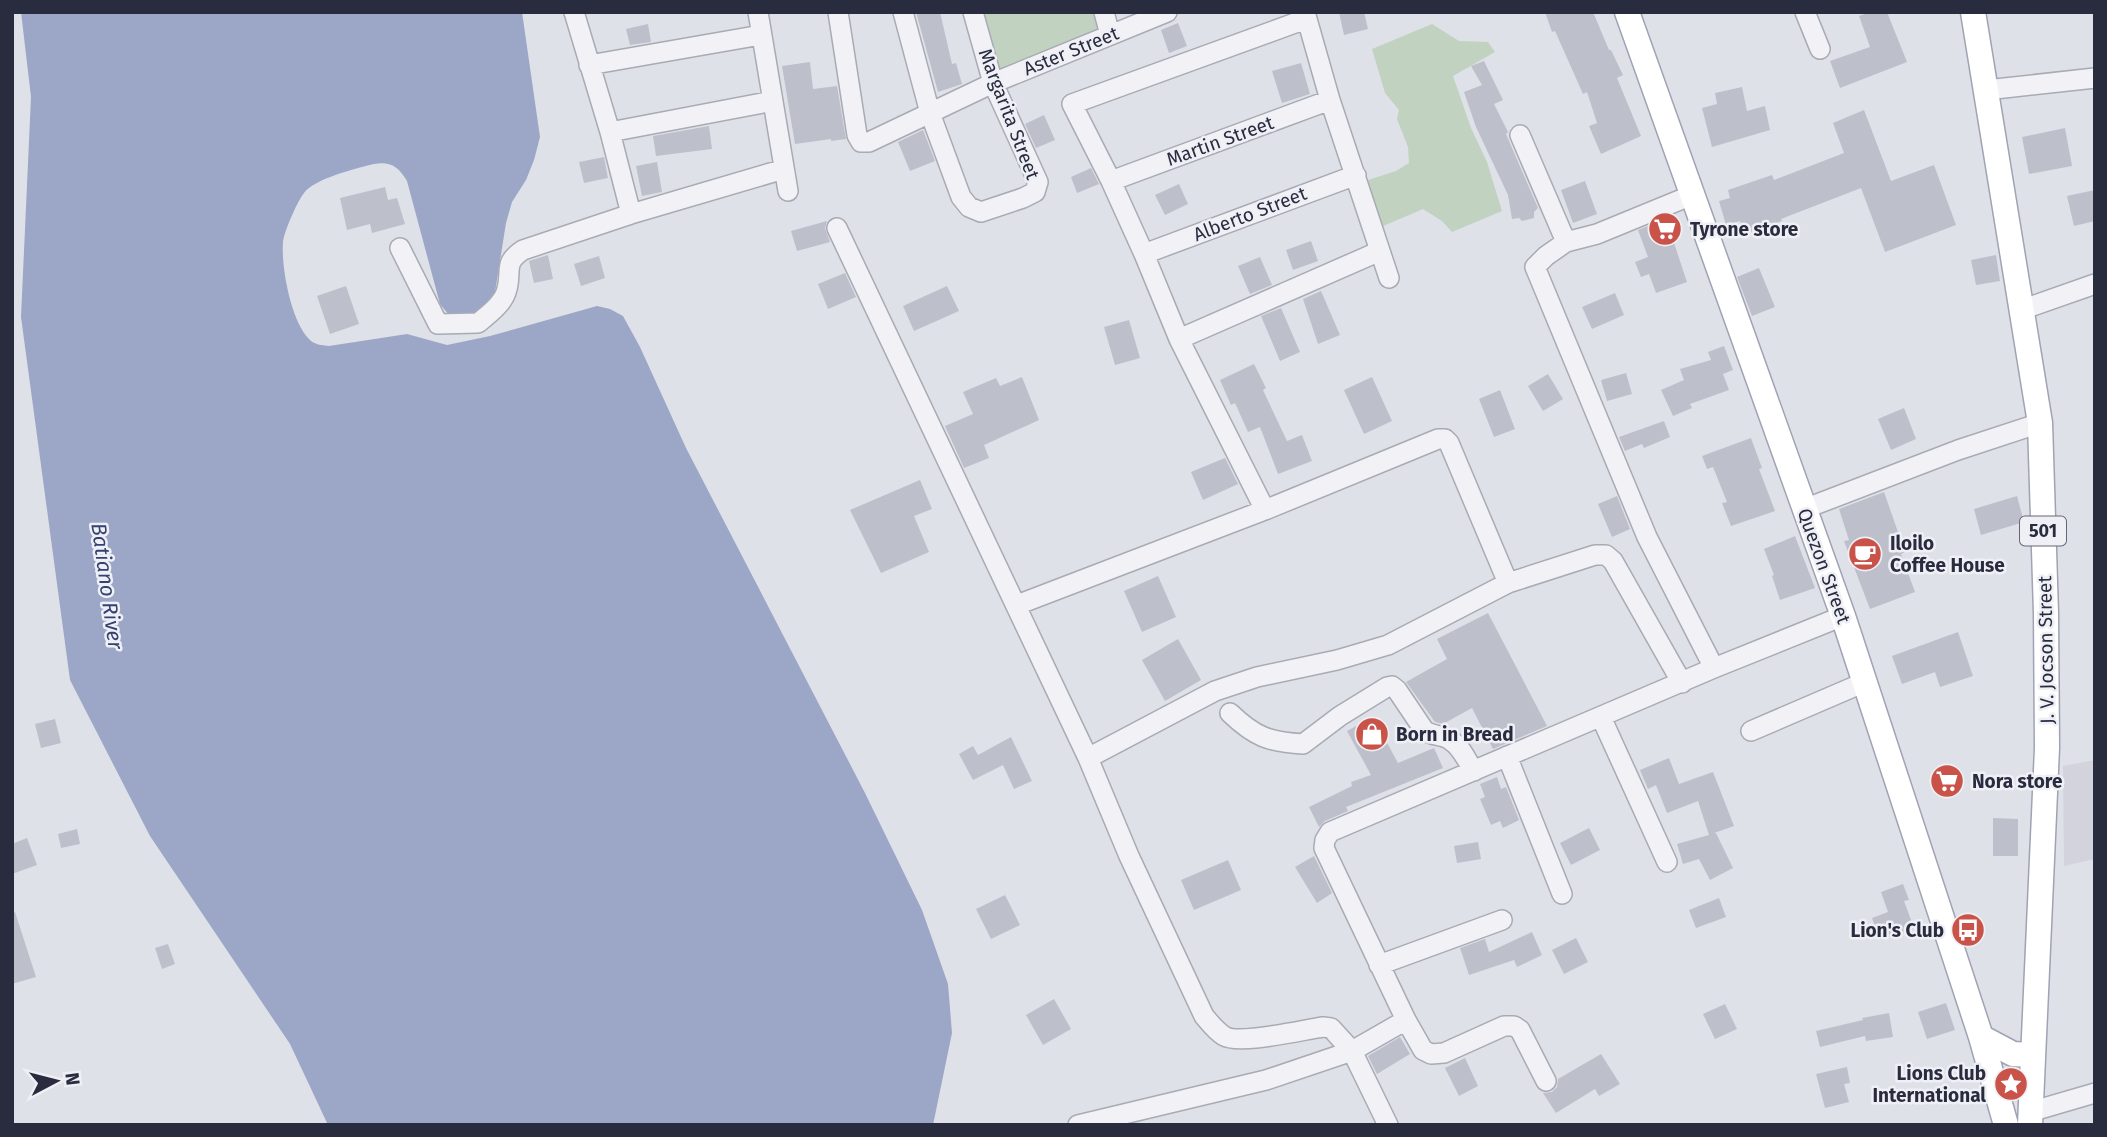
<svg xmlns="http://www.w3.org/2000/svg" width="2107" height="1137" viewBox="0 0 2107 1137" font-family="'Fira Sans',sans-serif">
<rect width="100%" height="100%" fill="#dfe1e8"/>
<!-- built -->
<path fill="#d2d3dd" d="M2095,760V859L2064,866L2063,766Z"/>
<!-- green -->
<path fill="#c1d2c1" d="M982,12H1096L1100,29L1000,70Z
M1432,24L1459,41L1488,42L1495,52L1453,76L1471,128L1487,162L1502,211L1452,232L1442,221L1423,209L1381,227L1365,181L1396,171L1409,163L1408,147L1397,119L1399,110L1385,93L1372,49Z"/>
<!-- water -->
<path fill="#9ca7c7" d="M21,12H522L540,137L534,160L526,180L512,202L506,223L493,305L478,318L449,315L440,304L407,181C395,160 383,161 362,167C347,171 314,180 304,193C297,202 284,232 283,242C281,267 291,321 309,339C314,345 322,345 329,346L407,334L447,345L490,336L597,306L610,309L623,316L640,347L686,448L865,793L922,910L948,984L952,1033L933,1125H328L290,1044L150,836L70,680L21,317L31,97Z"/>
<!-- building -->
<path fill="#bdbfcb" d="M916,12H940L952,64L956,63L962,84L938,92Z
M1339,12H1364L1368,29L1344,35Z
M1545,12H1593L1609,50H1611L1623,75L1617,78L1641,136L1601,154L1589,126L1597,123L1587,92L1583,94L1555,31L1552,32Z
M1870,12H1887L1907,62L1840,88L1830,61L1870,47L1859,16Z
M1178,23L1187,46L1169,53L1161,30Z
M648,24L651,42L630,45L626,29Z
M1484,61L1503,100L1494,104L1508,132L1506,134L1538,208L1534,212V218L1522,221L1519,218L1512,219L1508,195L1476,127L1464,92L1482,85L1471,66Z
M810,62L813,89L837,86L846,139L831,141V139L795,144L782,66Z
M1301,63L1310,94L1282,103L1272,71Z
M1742,87L1747,111L1765,106L1770,130L1712,147L1702,108L1717,104L1715,93Z
M1864,110L1891,181L1934,165L1956,225L1885,252L1861,188L1781,219L1782,221L1744,234L1740,221L1726,225L1719,201L1730,198L1728,190L1772,175L1774,180L1844,153L1833,123Z
M1044,115L1055,140L1036,148L1025,124Z
M709,126L712,149L656,156L653,136Z
M2065,128L2072,166L2029,174L2022,137Z
M923,130L935,161L910,171L898,142Z
M604,157L608,178L584,183L579,162Z
M657,162L662,192L642,196L636,166Z
M1091,168L1099,184L1077,193L1071,177Z
M1585,181L1597,214L1573,223L1561,190Z
M1179,184L1188,204L1165,215L1155,195Z
M385,187L388,200L397,198L405,224L372,233L370,224L347,230L340,198Z
M2095,190V221L2074,226L2067,196Z
M1666,219L1687,282L1656,293L1649,274L1641,277L1635,262L1648,257L1638,230Z
M827,221L825,228L830,242L797,251L791,231Z
M1311,241L1318,261L1293,270L1286,250Z
M548,255L553,279L534,283L529,261Z
M1996,255L2000,281L1976,285L1971,260Z
M599,256L605,278L581,286L574,264Z
M1260,257L1272,285L1250,294L1238,266Z
M1759,268L1775,307L1752,316L1737,277Z
M845,273L856,297L828,309L818,284Z
M346,286L359,324L330,334L317,296Z
M947,286L959,311L914,331L903,306Z
M1321,291L1340,335L1318,344L1303,299Z
M1615,293L1624,315L1592,329L1582,307Z
M1281,308L1300,352L1280,361L1261,316Z
M1129,320L1140,358L1115,365L1104,327Z
M1724,346L1733,370L1723,374L1729,390L1690,404L1692,408L1673,416L1661,390L1684,380L1680,369L1711,360L1708,352Z
M1254,364L1266,388L1263,390L1287,441L1302,435L1312,461L1278,474L1260,427L1248,432L1235,403L1231,405L1220,380Z
M1626,373L1632,394L1607,401L1601,380Z
M1548,374L1563,399L1543,411L1528,386Z
M1022,377L1039,420L984,445L989,458L964,468L945,426L973,414L963,392L996,378L1000,386Z
M1372,377L1392,421L1364,434L1344,390Z
M1500,390L1515,429L1494,437L1479,399Z
M1904,408L1916,439L1891,450L1878,419Z
M1664,421L1670,437L1644,448L1642,444L1625,451L1619,437Z
M1751,438L1762,468L1759,469L1775,511L1731,526L1722,503L1727,502L1713,467L1707,469L1702,456Z
M1225,458L1238,484L1203,500L1191,472Z
M920,480L932,509L914,516L929,552L881,573L850,510Z
M1884,492L1905,552L1901,554L1915,592L1870,609L1844,541L1849,540L1839,509Z
M1617,496L1630,529L1612,537L1598,504Z
M2017,496L2024,522L1981,535L1974,509Z
M1795,536L1815,588L1780,600L1772,576L1774,575L1764,549Z
M1158,576L1176,617L1142,632L1124,591Z
M1488,613L1547,726L1493,749L1472,708L1443,724L1435,722L1406,682L1447,659L1437,639Z
M1958,632L1973,676L1940,687L1935,672L1902,684L1892,656Z
M1178,639L1201,680L1165,701L1142,660Z
M1373,717L1398,763L1434,748L1443,768L1346,807L1348,811L1325,821L1319,827L1309,807L1352,786L1351,782L1371,775L1347,731Z
M55,719L61,743L41,748L35,724Z
M1011,737L1032,781L1014,789L1003,765L973,780L959,754L973,746L978,755Z
M1669,758L1679,784L1713,772L1734,826L1714,833H1716L1733,868L1710,880L1699,859L1683,864L1677,844L1709,835L1698,801L1667,813L1656,785L1648,789L1640,770Z
M1497,777L1501,789L1506,787L1519,820L1503,828L1500,821L1491,825L1480,799L1485,797L1480,784Z
M1993,818L2018,819V856H1993Z
M1589,828L1600,850L1571,865L1560,843Z
M77,829L80,844L61,848L58,834Z
M27,838L37,865L12,874V844Z
M1478,842L1481,859L1457,863L1454,846Z
M1314,856L1332,893L1317,903L1295,867Z
M1228,860L1241,890L1194,910L1181,880Z
M1903,884L1909,900L1904,901L1914,928L1880,940L1872,918L1888,912L1881,892Z
M1005,895L1020,925L991,939L976,909Z
M1719,898L1726,917L1696,928L1689,910Z
M15,912L36,977L12,984V913Z
M1532,932L1542,955L1517,967L1514,960L1469,975L1460,948L1485,939L1489,952Z
M1576,938L1588,962L1564,974L1552,950Z
M168,944L175,964L162,969L155,948Z
M1054,999L1071,1029L1043,1045L1026,1015Z
M1946,1003L1955,1030L1927,1039L1918,1012Z
M1725,1004L1737,1029L1715,1039L1703,1014Z
M1889,1013L1893,1037L1866,1041L1865,1036L1820,1047L1816,1031L1863,1020L1862,1018Z
M1400,1037L1410,1054L1377,1074L1368,1056Z
M1601,1054L1620,1084L1599,1096L1595,1089L1556,1113L1543,1093L1552,1092L1557,1087L1558,1079Z
M1465,1058L1478,1086L1459,1096L1445,1068Z
M1847,1067L1850,1083L1844,1084L1849,1102L1825,1108L1816,1074Z"/>
<g fill="none" stroke-linecap="round" stroke-linejoin="round">
<!-- minor casing -->
<g stroke="#a8abb5" stroke-width="22">
<path id="minor" d="M574,12L610,132L631,214
M758,12L788,191
M838,12L857,135L861,142H869L993,83L1167,12
M903,12L930,113L961,197L969,207L981,212L1023,198L1035,192L1038,182L993,83L973,12
M1104,12L1110,35
M1305,12L1330,100L1389,278
M1805,12L1820,49
M589,65L761,35
M1986,90L2095,78
M610,132L773,101
M1520,135L1566,242L1597,234L1692,195
M1111,181L1330,100
M837,228L1088,758L1129,856L1204,1016C1210,1023 1216,1031 1224,1036C1239,1045 1302,1030 1323,1027L1331,1028L1352,1051L1388,1125
M1566,242L1546,256L1535,267L1647,537L1714,668
M400,248L438,324L478,323C489,314 504,303 507,289C512,270 503,263 523,250L631,214L784,169
M1144,254L1356,175
M2021,310L2095,284
M1179,339L1380,251
M1804,509L1958,450L2040,423
M1265,510L1179,339L1144,254L1111,181L1072,104L1306,19
M1017,605L1265,510L1438,439H1445L1449,443L1508,583
M1230,713C1255,737 1269,742 1303,744L1340,716L1387,687L1392,686L1397,690L1424,730C1432,737 1442,734 1450,740C1462,747 1466,760 1474,771
M1601,717L1667,862
M1751,731L1865,682
M1507,756L1562,894
M1088,758L1215,691L1257,677L1337,660L1388,645L1508,583L1595,555H1606L1613,561L1682,683
M1379,965L1502,920
M1546,1081L1520,1030L1514,1026H1504L1444,1053L1431,1054L1423,1050L1406,1020L1324,848L1325,840L1330,832L1714,668L1843,616
M2030,1112L2095,1093
M1078,1125L1266,1080L1352,1051L1406,1020"/>
</g>
<!-- major casing -->
<g stroke="#9fa3b3" stroke-width="27">
<path id="major" d="M1627,12L1843,616L1981,1037L2006,1125
M1973,12L2040,423L2046,613L2047,748L2030,1125
M1981,1037L2013,1054L2032,1055"/>
</g>
<!-- minor -->
<use href="#minor" stroke="#f2f2f6" stroke-width="19"/>
<!-- major -->
<use href="#major" stroke="#fff" stroke-width="24"/>
</g>
<!-- icons -->
<defs>
<g id="supermarket-disc" transform="scale(1.75)"><circle r="9.5" fill="#c95349" stroke="#eff0f6"/><path d="M-6-5.5h2.5l.6 2H6L4.5 2H-2.5L-4.4-4H-6ZM-1.5 3.2a1.3 1.3 0 1 0 .1 0ZM3 3.2a1.3 1.3 0 1 0 .1 0Z" fill="#fff"/></g>
<g id="cafe-disc" transform="scale(1.75)"><circle r="9.5" fill="#c95349" stroke="#eff0f6"/><path d="M-5.5-4.5H6V0H3Q3 3.5 0 3.5H-2.5Q-5.5 3.5-5.5 0ZM3-3.2v2h1.7v-2ZM-6 4.5H4V6H-6Z" fill="#fff"/></g>
<g id="shop-disc" transform="scale(1.75)"><circle r="9.5" fill="#c95349" stroke="#eff0f6"/><path d="M-5-2.5h2.3a2.7 3.5 0 0 1 5.4 0H5L5.5 6h-11ZM-1.5-2.5h3a1.5 2.3 0 0 0-3 0Z" fill="#fff"/></g>
<g id="bus-disc" transform="scale(1.75)"><circle r="9.5" fill="#c95349" stroke="#eff0f6"/><path d="M-5-6H5V4H4V6H2V4H-2V6H-4V4H-5ZM-3.5-4V0h7V-4ZM-3.5 1.2v1.5H-2V1.2ZM2 1.2v1.5H3.5V1.2Z" fill="#fff"/></g>
<g id="sight-disc" transform="scale(1.75)"><circle r="9.5" fill="#c95349" stroke="#eff0f6"/><path d="M0-6L1.8-2.2L6-1.7L2.9 1.2L3.7 5.4L0 3.3L-3.7 5.4L-2.9 1.2L-6-1.7L-1.8-2.2Z" fill="#fff"/></g>
</defs>
<g fill-rule="evenodd">
<use href="#supermarket-disc" x="1665" y="229"/>
<use href="#cafe-disc" x="1865" y="554"/>
<use href="#shop-disc" x="1372" y="734"/>
<use href="#supermarket-disc" x="1947" y="781"/>
<use href="#bus-disc" x="1968" y="930"/>
<use href="#sight-disc" x="2011" y="1084"/>
</g>
<g text-anchor="middle" dominant-baseline="central" stroke-width="5" stroke-linejoin="round" paint-order="stroke">
<!-- shield labels -->
<rect fill="#eff0f6" stroke="#646776" stroke-width="2" x="2020" y="516.5" width="46" height="29" rx="5"/>
<g font-size="18" font-weight="bold" fill="#292c3f">
<text x="2043" y="531">501</text>
</g>
<!-- street labels -->
<g font-size="19" fill="#292c3f" stroke="#eff0f6">
<text transform="translate(1071 51) rotate(-22)">Aster Street</text>
<text transform="translate(1009 114) rotate(69)">Margarita Street</text>
<text transform="translate(1220 141) rotate(-20)">Martin Street</text>
<text transform="translate(1250 214) rotate(-21)">Alberto Street</text>
<text transform="translate(1824 566) rotate(70)">Quezon Street</text>
<text transform="translate(2046 650) rotate(-91)">J. V. Jocson Street</text>
</g>
<!-- poi labels -->
<g font-size="19" font-weight="bold" fill="#292c3f" stroke="#eff0f6" text-anchor="start">
<text x="1690" y="229">Tyrone store</text>
<text x="1890" y="543">Iloilo<tspan x="1890" dy="22">Coffee House</tspan></text>
<text x="1396" y="734">Born in Bread</text>
<text x="1972" y="781">Nora store</text>
<text x="1944" y="930" text-anchor="end">Lion's Club</text>
<text x="1986" y="1073" text-anchor="end">Lions Club<tspan x="1986" dy="22">International</tspan></text>
</g>
<!-- water labels -->
<g font-size="21" font-style="italic" fill="#354271" stroke="#eff0f6">
<text transform="translate(107 586) rotate(82)">Batiano River</text>
</g>
</g>
<!-- border -->
<rect width="2107" height="1137" fill="none" stroke="#292c3f" stroke-width="28"/>
<!-- north arrow -->
<g transform="translate(56 1081) rotate(83)" stroke="#eff0f6" stroke-width="5" paint-order="stroke">
<path d="M0-5L12 26L0 18L-12 26Z" fill="#292c3f"/>
<text y="-10" font-size="19" font-weight="bold" text-anchor="middle" fill="#292c3f">N</text>
</g>
</svg>
